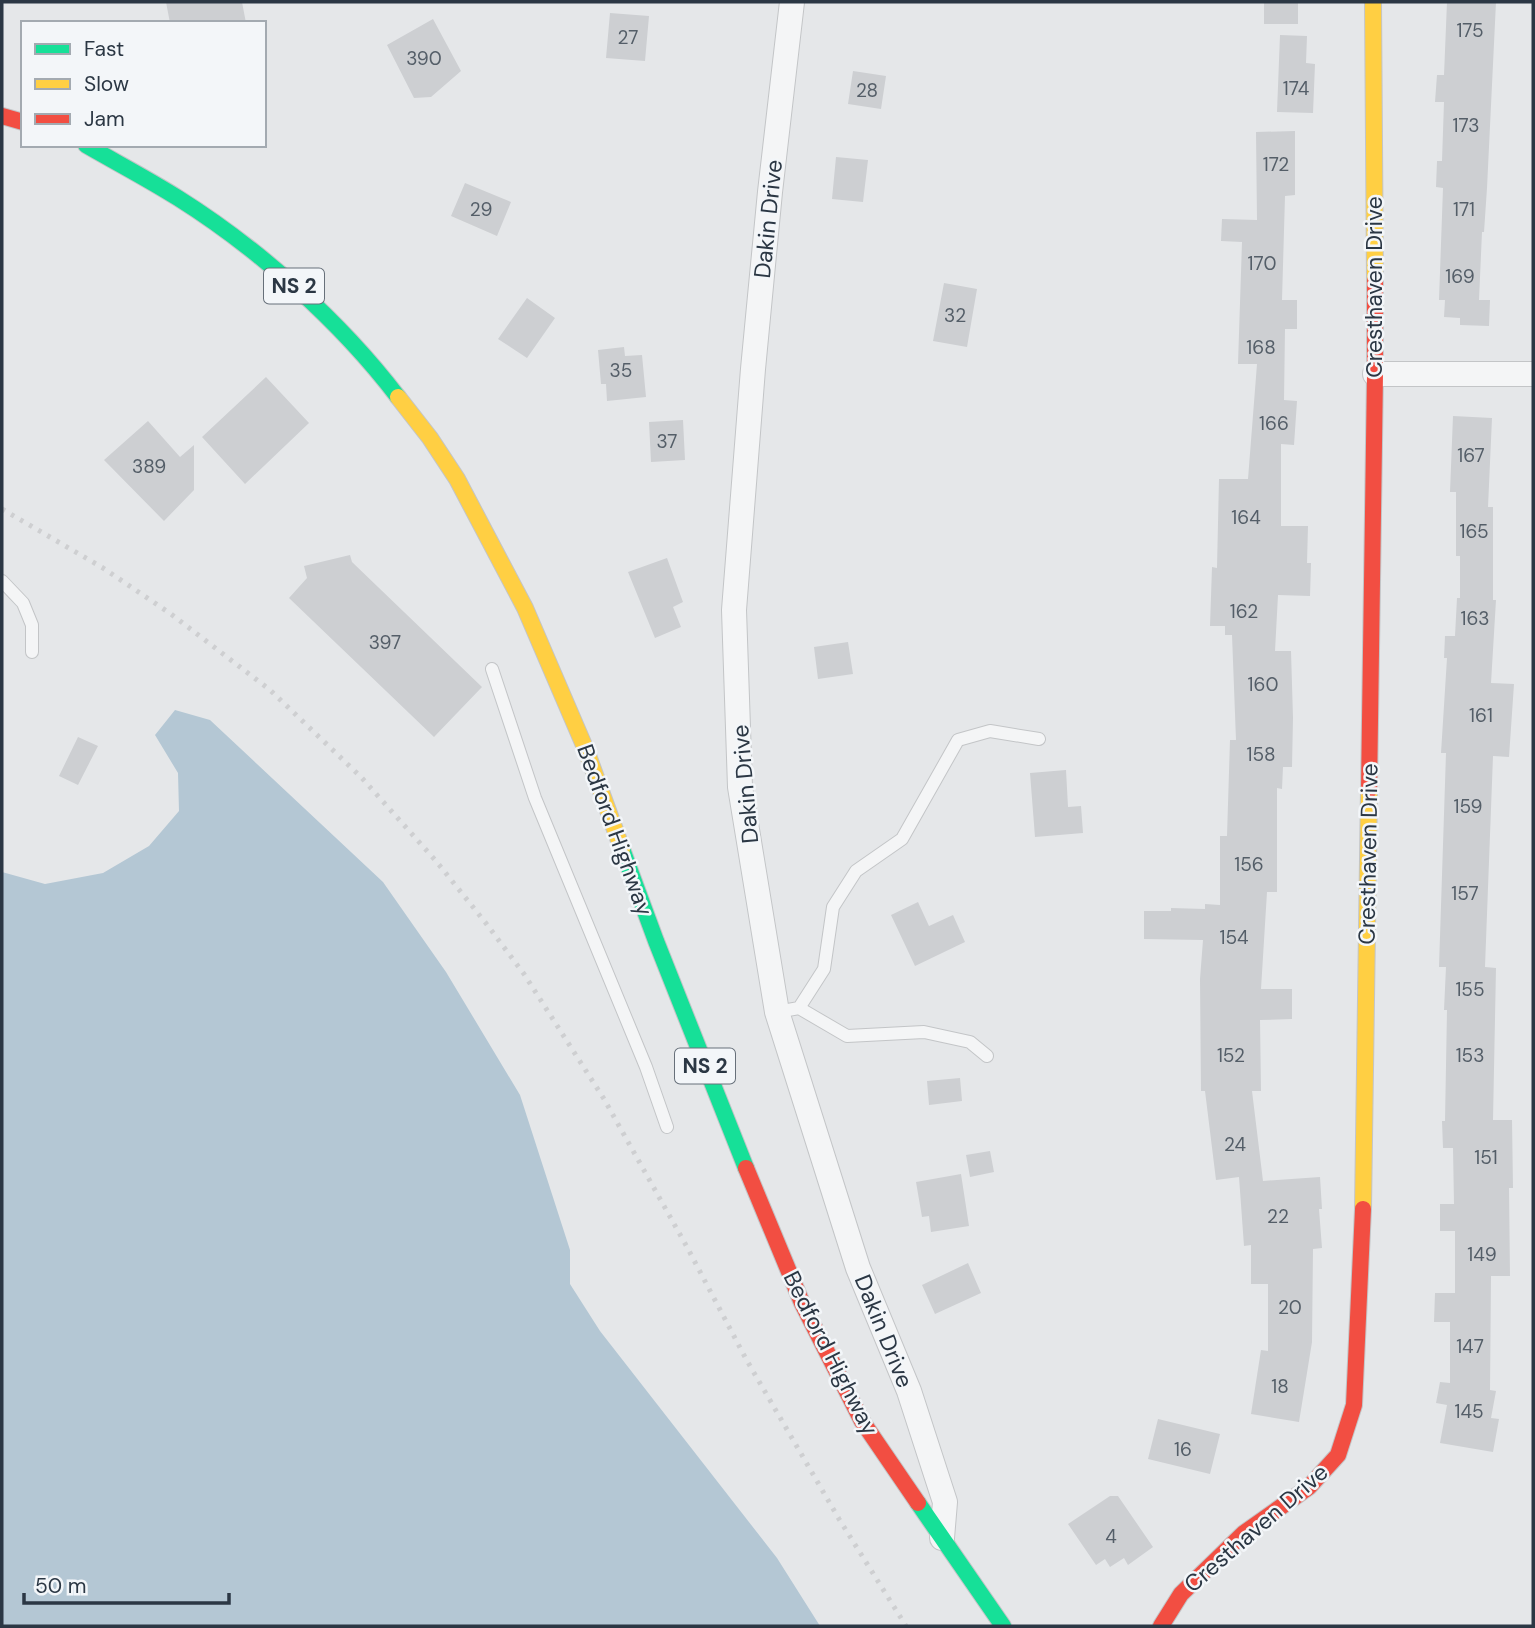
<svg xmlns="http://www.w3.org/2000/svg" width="1535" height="1628" viewBox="0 0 1535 1628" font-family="'DM Sans',sans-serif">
<rect width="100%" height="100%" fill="#e5e7e9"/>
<!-- water -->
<path fill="#b4c7d4" d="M175,710L210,720L383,882L446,972L520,1095L570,1250V1284L600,1331L777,1558L820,1626H2V872L45,884L103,873L149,846L179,811L178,773L155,735Z"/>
<!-- building -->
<path fill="#cdcfd2" d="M166,2H242L246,23H170Z
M1264,2H1298V24H1264Z
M1447,2H1496L1487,188L1484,232H1482L1479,300H1490L1489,326L1460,325V318L1444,317L1445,300H1439L1443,188L1436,187L1437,161H1442L1444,102H1435L1437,75H1444Z
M610,13L649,16L645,61L606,58Z
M433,19L461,71L431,97L414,98L387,45Z
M1280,35L1307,36L1306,63L1315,64L1313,113L1277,112Z
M853,71L886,76L881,109L848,104Z
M1295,131V195L1285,196L1282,300H1297V329H1285L1284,400L1297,401L1294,445L1281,444V526H1308L1307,563H1311L1310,596L1278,595L1275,651H1291L1293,718L1292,767H1283L1282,789L1277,788V892H1267L1261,989H1292V1019L1260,1020L1261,1091H1252L1263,1181L1320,1177L1322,1209H1319L1322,1248L1313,1249L1312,1342L1299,1422L1251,1414L1261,1350L1268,1351V1284H1251V1245L1244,1246L1239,1177L1216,1180L1205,1091H1201L1200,979L1203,940L1144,939V911H1171V908L1205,909V904L1220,905V836H1227L1230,740H1236L1232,635H1225V626H1210L1212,567L1217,568L1219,479H1248L1257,364H1238L1242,242L1221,241L1222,219L1257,220L1256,132Z
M836,157L868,160L863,202L832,199Z
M465,183L511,202L497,236L451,216Z
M944,283L977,289L967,347L933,341Z
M527,298L555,318L527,358L498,339Z
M624,347L625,356L642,355L646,397L607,401L606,384H601L598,350Z
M266,377L309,423L245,484L202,437Z
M1453,416L1492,418L1488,507H1493V600H1496L1491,683L1514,684L1509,757L1493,756L1485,967L1496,968L1493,1120H1512L1513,1188H1509L1510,1276H1491L1490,1390L1496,1391L1491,1418L1499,1419L1493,1452L1440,1443L1447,1405L1436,1403L1440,1382L1450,1383V1322H1434L1435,1293H1455V1231H1440V1204H1454L1453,1148H1443L1442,1121H1445L1447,1010H1444L1446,967H1439L1446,753H1441L1447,658H1444L1445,636H1455L1457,598H1460V556H1456V492H1450Z
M683,420L685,460L651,462L649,422Z
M148,421L180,457L194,445V490L164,521L104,460Z
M350,555L352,562L482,687L434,737L289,598L307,578L304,566Z
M667,558L683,602L673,607L681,627L655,638L628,572Z
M848,642L853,674L818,679L814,647Z
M78,737L98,746L78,785L59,776Z
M1066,770L1068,807L1081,806L1083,833L1035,837L1030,773Z
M918,902L929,926L953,915L965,942L915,966L891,915Z
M960,1078L962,1101L929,1105L927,1081Z
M990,1151L994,1172L970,1177L966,1155Z
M961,1174L969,1226L931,1232L929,1216L922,1217L916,1182Z
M968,1263L981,1293L935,1314L922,1285Z
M1158,1419L1220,1434L1210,1474L1148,1459Z
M1110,1496H1118L1153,1547L1128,1565L1124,1558L1110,1567L1105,1559L1096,1565L1068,1524Z"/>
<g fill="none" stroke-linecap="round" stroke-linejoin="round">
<!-- lane casing -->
<g stroke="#c3c5c7" stroke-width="14">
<path id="lane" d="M2,581L23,603L32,625V652
M492,669L535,798L646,1067L667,1127
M799,1008L824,969L833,907L856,871L902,839L958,740L990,731L1039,739
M777,1012L799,1008L847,1036L924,1032L970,1042L987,1056"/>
</g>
<!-- street casing -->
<g stroke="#c3c5c7" stroke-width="26">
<path id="street" d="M792,2L770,192L753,369L734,610L740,787L777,1012L858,1268L909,1391L945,1502L942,1538
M1375,374H1533"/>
</g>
<!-- fast casing -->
<g stroke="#c3c5c7" stroke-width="18">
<path id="fast" d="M86,145C117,163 148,179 178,198C259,249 340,321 398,397
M622,849L656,941L746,1168
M918,1503L1003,1626"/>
</g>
<!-- slow casing -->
<g stroke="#c3c5c7" stroke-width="18">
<path id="slow" d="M1373,2L1375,281
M398,397L430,438L457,479L525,608L586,750L622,849
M1363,1209L1369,790"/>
</g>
<!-- jam casing -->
<g stroke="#c3c5c7" stroke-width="18">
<path id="jam" d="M2,116L23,122
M1369,790L1375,374V281
M746,1168L802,1303L862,1421L918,1503
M1161,1626L1181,1594L1244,1533L1309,1487L1338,1455L1354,1405L1363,1209"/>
</g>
<!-- lane -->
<use href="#lane" stroke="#f4f5f6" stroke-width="12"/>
<!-- street -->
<use href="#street" stroke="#f4f5f6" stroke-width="24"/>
<!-- fast -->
<use href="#fast" stroke="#16e098" stroke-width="16"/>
<!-- slow -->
<use href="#slow" stroke="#ffcf43" stroke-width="16"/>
<!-- jam -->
<use href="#jam" stroke="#f24e42" stroke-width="16"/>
<!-- rail -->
<path stroke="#cecfd1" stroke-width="5" stroke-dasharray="3.5 7" stroke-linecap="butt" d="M2,509L103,568L171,614L270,690L361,777L436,861L485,922L524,974L604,1099L687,1247L746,1359L839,1519L906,1626"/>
</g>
<g text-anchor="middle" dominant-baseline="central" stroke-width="5" stroke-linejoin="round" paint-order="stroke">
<!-- number labels -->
<g font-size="19" fill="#545e68">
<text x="1470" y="30">175</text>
<text x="628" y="37">27</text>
<text x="424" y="58">390</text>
<text x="1296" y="88">174</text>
<text x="867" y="90">28</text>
<text x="1466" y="125">173</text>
<text x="1276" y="164">172</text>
<text x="481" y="209">29</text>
<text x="1464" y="209">171</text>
<text x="1262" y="263">170</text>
<text x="1460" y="276">169</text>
<text x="955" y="315">32</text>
<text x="1261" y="347">168</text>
<text x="621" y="370">35</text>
<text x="1274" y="423">166</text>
<text x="667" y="441">37</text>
<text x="1471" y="455">167</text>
<text x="149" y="466">389</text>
<text x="1246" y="517">164</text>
<text x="1474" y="531">165</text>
<text x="1244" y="611">162</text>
<text x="1475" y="618">163</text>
<text x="385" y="642">397</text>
<text x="1263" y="684">160</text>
<text x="1481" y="715">161</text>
<text x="1261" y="754">158</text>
<text x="1468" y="806">159</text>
<text x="1249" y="864">156</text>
<text x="1465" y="893">157</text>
<text x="1234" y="937">154</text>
<text x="1470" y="989">155</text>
<text x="1231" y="1055">152</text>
<text x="1470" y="1055">153</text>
<text x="1235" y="1144">24</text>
<text x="1486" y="1157">151</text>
<text x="1278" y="1216">22</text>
<text x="1482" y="1254">149</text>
<text x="1290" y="1307">20</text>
<text x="1470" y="1346">147</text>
<text x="1280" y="1386">18</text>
<text x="1469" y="1411">145</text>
<text x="1183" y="1449">16</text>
<text x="1111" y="1536">4</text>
</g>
<!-- shield labels -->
<g fill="#f3f6f9" stroke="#67707a" stroke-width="2">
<rect x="264" y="268.5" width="60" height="35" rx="5"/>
<rect x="675" y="1048.5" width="60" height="35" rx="5"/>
</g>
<g font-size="21" font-weight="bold" fill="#2b3744">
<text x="294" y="286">NS 2</text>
<text x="705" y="1066">NS 2</text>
</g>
<!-- street labels -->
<g font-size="23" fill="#2b3744" stroke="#f3f6f9">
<text transform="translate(768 219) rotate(-84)">Dakin Drive</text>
<text transform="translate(1374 287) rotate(-90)">Cresthaven Drive</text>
<text transform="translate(745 784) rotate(-95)">Dakin Drive</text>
<text transform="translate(615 830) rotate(70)">Bedford Highway</text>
<text transform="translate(1368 854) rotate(-89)">Cresthaven Drive</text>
<text transform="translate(884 1331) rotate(68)">Dakin Drive</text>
<text transform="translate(831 1353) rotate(63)">Bedford Highway</text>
<text transform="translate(1256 1528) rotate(-41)">Cresthaven Drive</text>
</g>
</g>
<!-- border -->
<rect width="1535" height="1628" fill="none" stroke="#2b3744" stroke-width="7"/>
<!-- legend -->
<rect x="21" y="21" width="245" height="126" fill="#f3f6f9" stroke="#a3aab1" stroke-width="2"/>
<rect x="35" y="44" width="35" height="10" fill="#16e098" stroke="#a3aab1" stroke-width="2"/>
<text x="84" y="56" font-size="21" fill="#2b3744">Fast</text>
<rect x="35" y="79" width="35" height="10" fill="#ffcf43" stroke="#a3aab1" stroke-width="2"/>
<text x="84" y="91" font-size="21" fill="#2b3744">Slow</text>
<rect x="35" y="114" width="35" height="10" fill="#f24e42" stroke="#a3aab1" stroke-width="2"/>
<text x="84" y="126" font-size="21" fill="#2b3744">Jam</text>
<!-- scale -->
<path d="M24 1593v10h205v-10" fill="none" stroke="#2b3744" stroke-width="3.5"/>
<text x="35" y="1593" font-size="21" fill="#2b3744" stroke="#f3f6f9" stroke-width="5" paint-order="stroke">50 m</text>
</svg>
